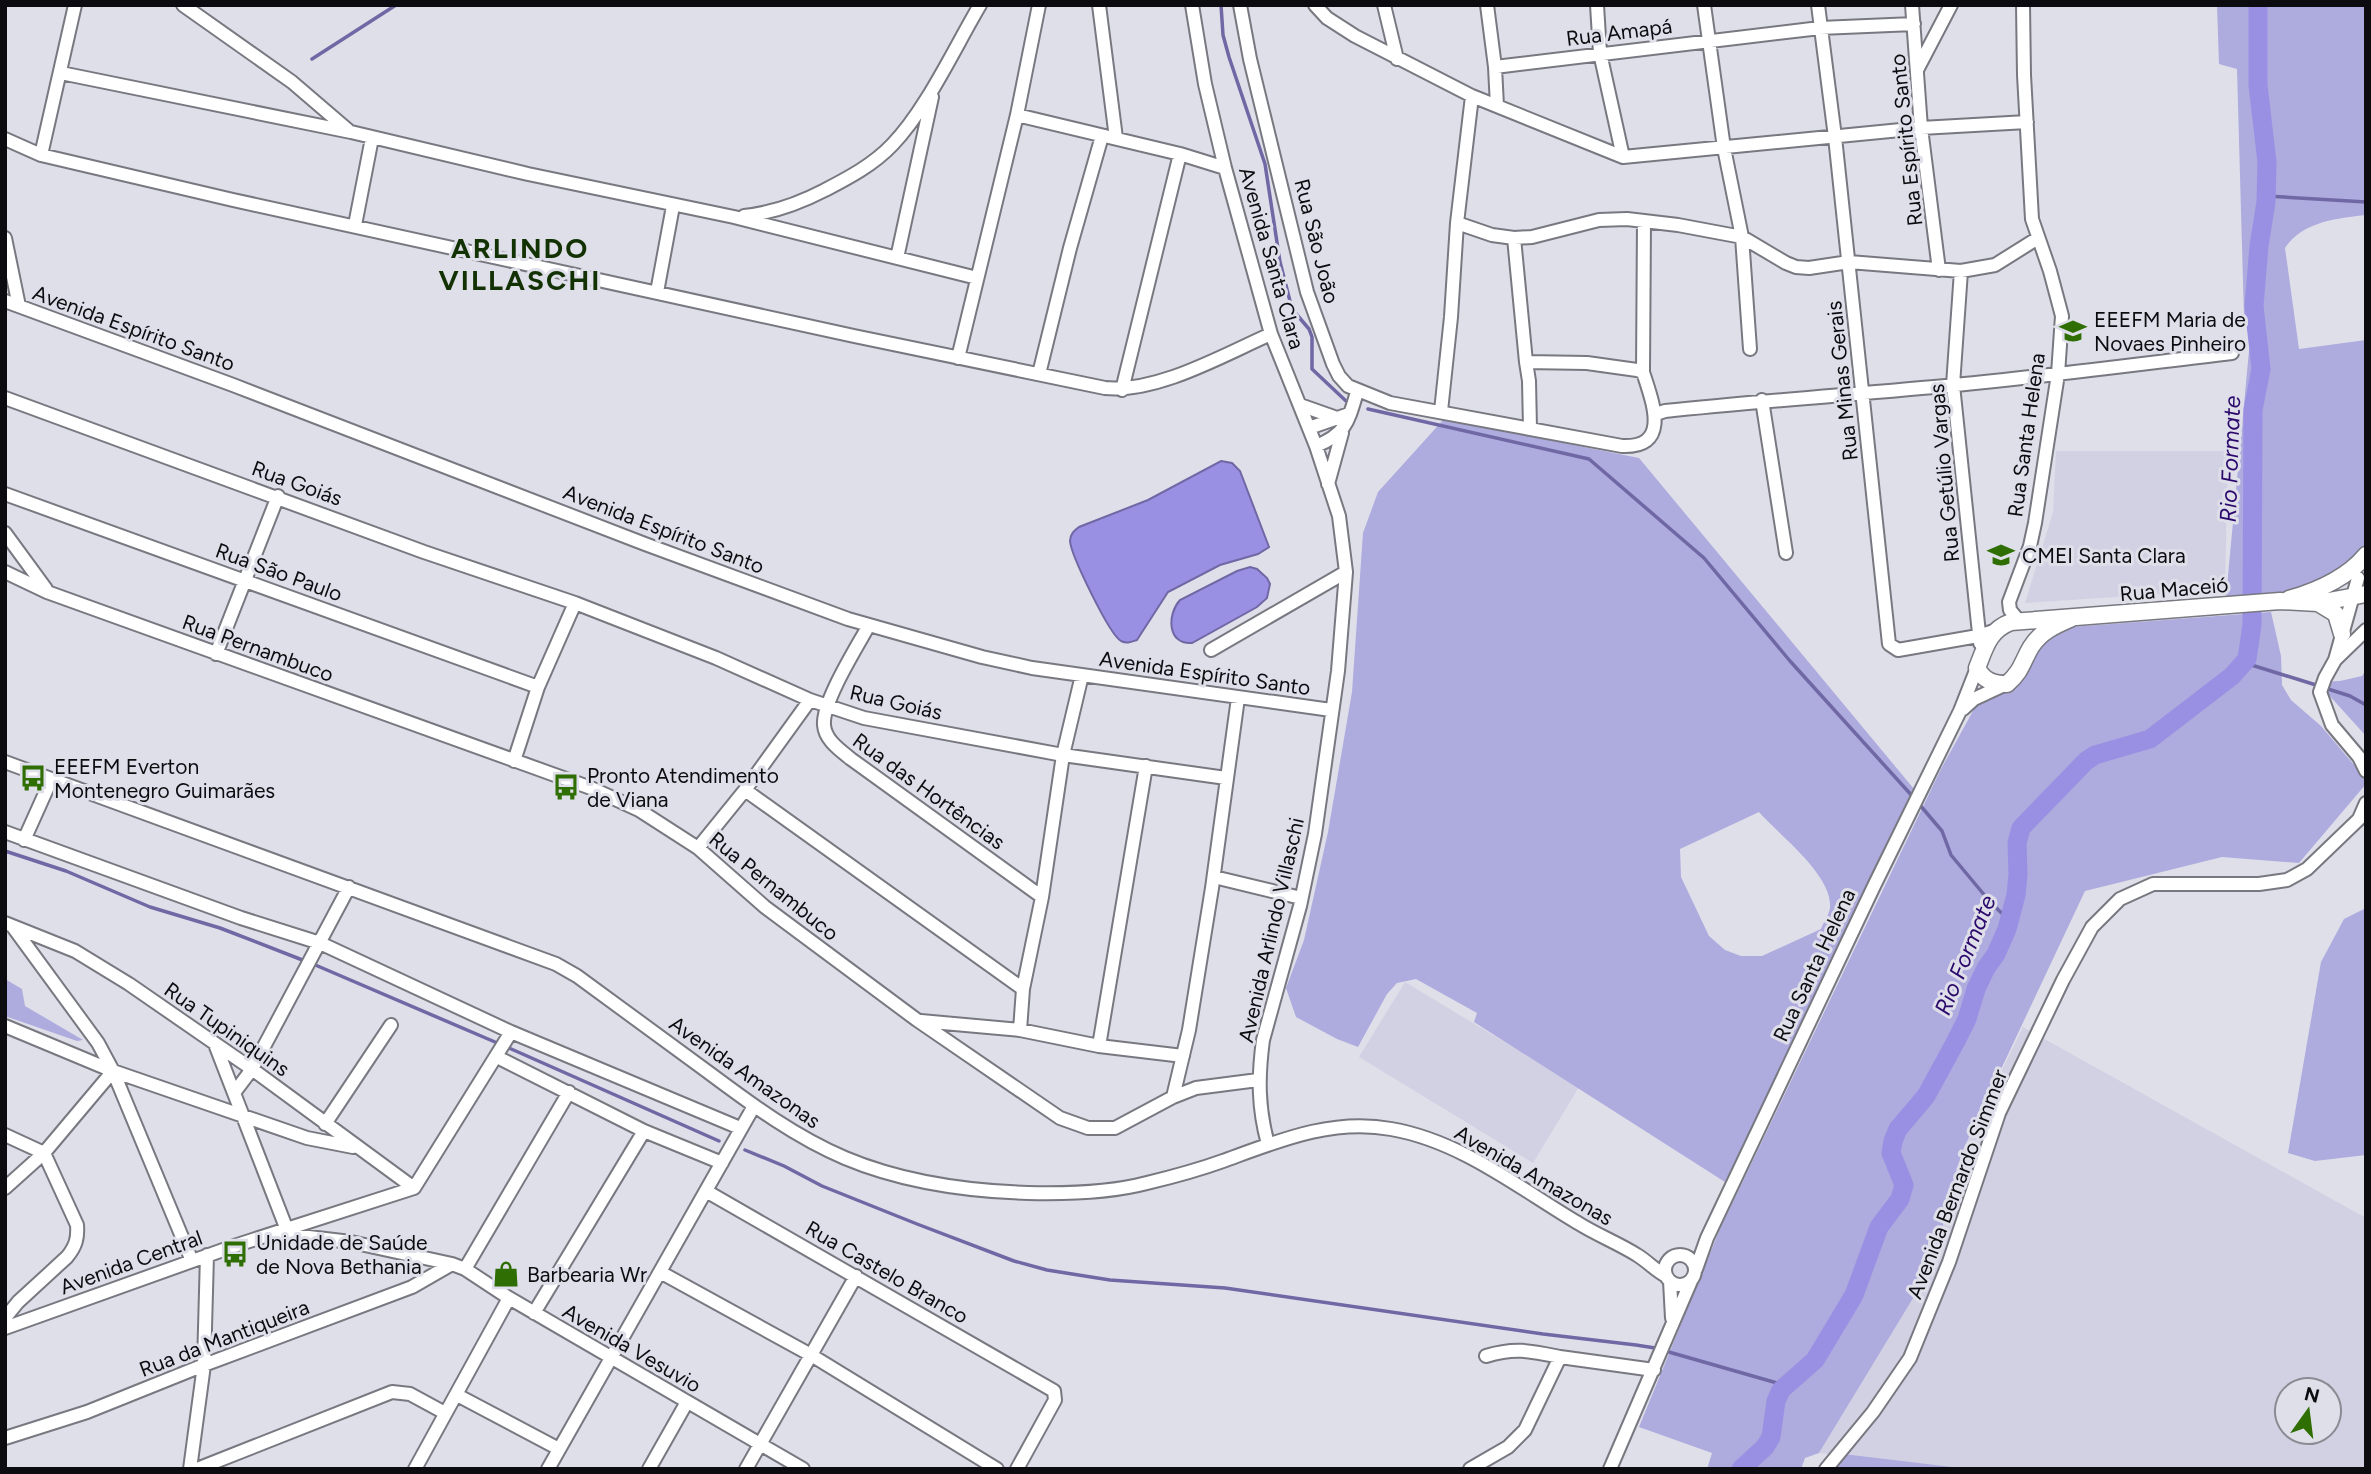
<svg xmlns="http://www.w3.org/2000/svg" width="2371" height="1474" viewBox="0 0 2371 1474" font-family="Figtree,sans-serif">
<rect width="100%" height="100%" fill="#dfdfea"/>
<!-- built -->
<path fill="#d2d1e3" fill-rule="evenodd" d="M2056,451H2228L2225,590L2025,603L2053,512Z
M1405,982L1579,1087L1533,1163L1359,1057Z
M2023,1027L2366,1218V1469H1969L1819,1453L1932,1267L1962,1152ZM2287,1390H2329V1432H2287Z"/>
<!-- green -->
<path fill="#aeabde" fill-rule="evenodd" d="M2217,5H2366V215C2337,218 2302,222 2285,248L2299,349L2366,340V544C2351,557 2336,573 2318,582C2291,596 2255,594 2226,597L2250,340L2244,317L2237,69L2219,64Z
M1444,419L1639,458L1914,789L1725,1182L1474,1022L1477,1013L1416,979L1397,983L1387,994L1358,1047L1337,1039L1296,1017L1286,988L1304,940L1328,832L1352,692L1363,533L1378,492ZM1759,812C1779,835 1833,875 1830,908C1829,915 1823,923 1821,929L1762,956H1741L1725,950L1709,936L1681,877L1680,849Z
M2271,612L2281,656L2282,685L2291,700L2321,726L2366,779V784L2299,863L2222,857L2085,891L1962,1152L1932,1267L1819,1453L1805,1458L1801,1469H1707L1712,1453L1639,1427L1720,1229L1941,769L1979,700L2001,690L2035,645L2058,628Z
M2366,670V736L2317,682L2340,681L2362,676Z
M2366,908V1155L2315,1161L2288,1153L2321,962L2344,919Z
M5,979L22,989L25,1006L83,1040L77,1041L5,1016L7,995L5,993Z
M1843,1454L1969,1469H1834Z"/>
<!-- water -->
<path fill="#9990e3" stroke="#6f68a4" stroke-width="2" d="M1221,461L1232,463L1240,471L1269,547L1258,554L1220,565L1168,592L1137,640C1131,642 1127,644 1121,641C1109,634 1071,555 1070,541C1070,534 1074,531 1079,527L1148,500Z
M1250,567L1257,569L1267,578L1270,584L1267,598L1257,607L1192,643C1167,645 1167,614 1180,600L1237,571Z"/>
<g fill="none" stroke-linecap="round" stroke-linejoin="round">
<!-- stream -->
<path stroke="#6f68a4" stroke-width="3.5" d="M1221,5L1223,35L1229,57L1265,164L1280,262L1292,309L1309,329L1312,337V369L1346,401
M312,59L396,5
M2266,196L2366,202
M1368,409L1589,459L1704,558L1790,661L1914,798
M2245,663L2316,685
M2328,689L2350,696L2366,705
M1919,804L1942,831L1951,855L1991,903L2009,920
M5,851L66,871L150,907L220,928L305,961
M313,964L495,1042
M509,1048L719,1141
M745,1150L784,1166L822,1186L917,1224L1014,1261L1047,1270L1110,1280L1225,1288L1543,1334L1636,1345L1655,1348L1777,1383L1782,1389"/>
<!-- river -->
<path stroke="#9990e3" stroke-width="19" d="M1741,1469L1765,1447L1771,1437L1776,1401L1781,1390L1815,1360L1854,1295L1879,1227L1900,1199L1904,1185L1891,1153L1893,1141L1898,1129L1926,1096L1956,1041L1967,1019L1976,989L1986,968L1996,954L2007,929L2016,895L2018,874L2017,843L2021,828L2086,761L2095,755L2150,739L2232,676L2247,659L2252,625L2253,410L2261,369L2254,306L2259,246L2266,202L2267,162L2258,85V5"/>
<!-- minor casing -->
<g stroke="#787881" stroke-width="16">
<path id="minor" d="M183,5L292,82L348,130
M1099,5L1116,138
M1192,5L1205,84L1225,168L1271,334L1316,446L1339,516L1346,572L1338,671L1315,834L1300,906L1263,1040C1258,1077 1258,1108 1268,1144
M1240,5L1250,59L1307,292L1333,364L1339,376L1348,386L1390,403L1622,446C1672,448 1652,401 1643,372L1637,370L1587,363L1526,362L1529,381L1530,428
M1315,5L1327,18L1355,36L1472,96L1623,157L1921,128L2027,122
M1384,5L1397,59
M1487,5L1495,67L1497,106
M1597,5L1600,53L1623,157
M1704,5L1724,148L1742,237L1750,349
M1818,5L1835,137L1889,644L1898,650L1978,636L1994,631
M1912,5L1921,128L1939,270
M1495,67L1820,28L1914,24
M1917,70L1951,5
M61,73L351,132L528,174L734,217L977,278
M1017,115L1180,154L1225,168
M5,139L41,155L233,200L854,336L1105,388C1158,393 1223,355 1271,334
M41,155L75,5
M744,216C773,213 800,203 825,190C848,178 873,165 892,145C926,110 954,49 980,5
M1457,223L1492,235L1514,238L1532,237L1599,220L1627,219L1678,225L1742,237L1786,263L1796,267L1809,268L1849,262L1961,271L1995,265L2038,238
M355,225L372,138
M5,238L19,306
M1514,238L1526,362
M897,258L932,97
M1961,271L1953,385L1980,643
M657,292L673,206
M5,301L233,385L645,544L848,619L982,657L1032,668L1331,710
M958,358L1017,115L1039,5
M1643,372L1644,221
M1039,374L1070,248L1102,136
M1122,390L1180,154
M5,398L424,552L575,603L716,658L810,700L864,718L1063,755L1226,778
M1762,400L1786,553
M1300,405L1334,417
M1441,411L1451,317L1457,223L1472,96
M1656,414L1665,411C1762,401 1859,394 1956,385C2048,376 2140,364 2232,353
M1309,428L1349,414
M1316,446C1346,434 1348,422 1357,392
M1328,484L1342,433
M5,494L538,687
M5,533L46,589
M5,572L47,592L591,788L639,810L698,848L765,907L917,1020L1060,1118L1088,1128H1115L1173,1097L1196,1088L1258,1080
M2358,578L2335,660L2325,678L2320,692L2332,725L2359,757L2366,771
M2019,621L2010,610L2009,602L2030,546L2035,523L2058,374L2062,316L2050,271L2032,219L2024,75L2023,5
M869,625C857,647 822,702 824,725C825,740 840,750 851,759L1042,897
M1211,650L1346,572
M216,654L278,496
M2335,660L2366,630
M1963,709L1974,699L2004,685
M514,761L538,687L575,603
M5,762L556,964L577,976C620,1008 664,1040 708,1072C751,1104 795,1137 845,1158C902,1182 966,1191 1028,1193C1067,1194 1109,1193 1147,1183C1172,1177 1198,1170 1223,1161C1278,1141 1332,1118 1391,1129C1461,1141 1519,1188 1578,1223C1597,1235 1618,1243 1637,1255C1647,1261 1655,1270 1666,1276
M745,790L1023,989
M5,832L241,918L320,943L511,1032L740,1128
M24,840L51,780
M698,848L745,790L810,700
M1214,877L1301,898
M5,923L75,951L129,984L252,1069L414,1188
M13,927L98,1043L113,1071L192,1261
M921,1021L1020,1030L1099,1046L1183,1056
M5,1026L113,1071L307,1138L353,1147
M1020,1030L1023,989L1042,897L1063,755L1082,675
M215,1044L287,1230
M1099,1046L1146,766
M497,1057L644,1131L722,1163
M234,1093L252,1069L349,887
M1173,1097L1189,1030L1212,888L1238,698
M325,1124L391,1025
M5,1135L44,1153L77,1225C78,1238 76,1246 67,1257L18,1302L5,1318
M5,1188L44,1153L113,1071
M706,1191L1054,1391L1055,1400L1017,1469
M283,1234L351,1242L452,1264L465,1269L509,1298L803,1469
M1665 1270a15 15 0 1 1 30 0a15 15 0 1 1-30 0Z
M465,1269L569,1092
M1696,1269L1707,1238L1874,886L1960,711L1977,668
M660,1272L811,1355L997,1469
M1670,1281L1672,1318
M534,1313L644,1131
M5,1328L237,1245L414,1188L511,1032
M1486,1356C1515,1347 1531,1351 1560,1357
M457,1395L559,1449
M5,1438L87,1412L204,1365L412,1287L452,1264
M190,1469L204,1365L207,1255
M197,1469L392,1392L410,1394L445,1413
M415,1469L509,1298
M548,1469L754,1106
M649,1469L687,1402
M746,1469L856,1276
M1470,1469L1508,1447L1525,1430L1560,1357L1654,1370
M1610,1469L1691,1281
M1826,1469L1873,1412L1910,1358L1949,1262L1999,1113L2063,980L2092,927L2120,899L2153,884H2259L2287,880L2307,869L2359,819L2366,803"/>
</g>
<!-- major casing -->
<g stroke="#787881" stroke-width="19">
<path id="major" d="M2289,599C2317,591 2347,578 2366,555
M2318,603L2336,614L2342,634
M2072,618C2056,625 2041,631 2031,647C2022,662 2022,671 2007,684C1993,684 1984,681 1977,668C1985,648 1989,630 2011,622L2280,601L2318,603L2366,594"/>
</g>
<!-- minor -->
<use href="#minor" stroke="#fff" stroke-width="12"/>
<!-- major -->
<use href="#major" stroke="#fff" stroke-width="16"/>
</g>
<!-- icons -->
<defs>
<g id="school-bare" transform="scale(2.1)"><path d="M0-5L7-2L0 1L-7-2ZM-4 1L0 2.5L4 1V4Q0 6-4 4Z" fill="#2e6e02" stroke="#dfdfea" stroke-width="2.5" paint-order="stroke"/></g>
<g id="bus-bare" transform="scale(2.1)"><path d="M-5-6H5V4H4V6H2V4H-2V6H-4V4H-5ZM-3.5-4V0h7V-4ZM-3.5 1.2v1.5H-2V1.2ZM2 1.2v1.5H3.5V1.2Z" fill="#2e6e02" stroke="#dfdfea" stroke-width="2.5" paint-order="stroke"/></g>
<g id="shop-bare" transform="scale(2.1)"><path d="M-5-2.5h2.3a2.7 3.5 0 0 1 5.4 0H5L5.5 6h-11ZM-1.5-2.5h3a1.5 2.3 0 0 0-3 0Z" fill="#2e6e02" stroke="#dfdfea" stroke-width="2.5" paint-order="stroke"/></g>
</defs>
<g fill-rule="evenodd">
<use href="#school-bare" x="2073" y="331"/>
<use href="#school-bare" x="2001" y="555"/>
<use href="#bus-bare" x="33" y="778"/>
<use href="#bus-bare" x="566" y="787"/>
<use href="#bus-bare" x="235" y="1254"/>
<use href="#shop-bare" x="506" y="1274"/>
</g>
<g text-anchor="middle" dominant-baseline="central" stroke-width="6" stroke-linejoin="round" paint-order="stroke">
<!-- street labels -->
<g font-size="21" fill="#0c0c10" stroke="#dfdfea">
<text transform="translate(1619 32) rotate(-7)">Rua Amapá</text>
<text transform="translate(1906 140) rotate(-96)">Rua Espírito Santo</text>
<text transform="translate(1317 241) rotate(76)">Rua São João</text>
<text transform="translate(1272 258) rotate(74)">Avenida Santa Clara</text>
<text transform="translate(134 328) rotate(20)">Avenida Espírito Santo</text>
<text transform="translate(1842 381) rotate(-96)">Rua Minas Gerais</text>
<text transform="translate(2026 435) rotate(-82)">Rua Santa Helena</text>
<text transform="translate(1944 473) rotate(-95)">Rua Getúlio Vargas</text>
<text transform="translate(297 483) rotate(20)">Rua Goiás</text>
<text transform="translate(664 529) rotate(21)">Avenida Espírito Santo</text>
<text transform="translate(279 572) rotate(20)">Rua São Paulo</text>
<text transform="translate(2174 589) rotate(-5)">Rua Maceió</text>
<text transform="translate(258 648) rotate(20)">Rua Pernambuco</text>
<text transform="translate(1205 673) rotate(8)">Avenida Espírito Santo</text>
<text transform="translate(896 702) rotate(13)">Rua Goiás</text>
<text transform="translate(929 791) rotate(36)">Rua das Hortências</text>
<text transform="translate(774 886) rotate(39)">Rua Pernambuco</text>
<text transform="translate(1271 930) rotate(-77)">Avenida Arlindo Villaschi</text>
<text transform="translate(1814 965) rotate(-65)">Rua Santa Helena</text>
<text transform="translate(227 1029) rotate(35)">Rua Tupiniquins</text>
<text transform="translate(745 1072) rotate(35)">Avenida Amazonas</text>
<text transform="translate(1534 1175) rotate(30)">Avenida Amazonas</text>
<text transform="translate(1957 1184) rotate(-69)">Avenida Bernardo Simmer</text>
<text transform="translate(131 1262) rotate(-20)">Avenida Central</text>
<text transform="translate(887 1272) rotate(30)">Rua Castelo Branco</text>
<text transform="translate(224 1338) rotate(-21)">Rua da Mantiqueira</text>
<text transform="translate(632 1348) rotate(30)">Avenida Vesuvio</text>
</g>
<!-- poi labels -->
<g font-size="21" fill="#0c0c10" stroke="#dfdfea" text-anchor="start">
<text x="2094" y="319">EEEFM Maria de<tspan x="2094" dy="24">Novaes Pinheiro</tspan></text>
<text x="2022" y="555">CMEI Santa Clara</text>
<text x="54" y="766">EEEFM Everton<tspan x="54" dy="24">Montenegro Guimarães</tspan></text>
<text x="587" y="775">Pronto Atendimento<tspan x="587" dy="24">de Viana</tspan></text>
<text x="256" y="1242">Unidade de Saúde<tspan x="256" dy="24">de Nova Bethania</tspan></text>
<text x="527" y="1274">Barbearia Wr</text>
</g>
<!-- water labels -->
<g font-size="23" font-style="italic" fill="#2b096c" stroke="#dfdfea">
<text transform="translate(2230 459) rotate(-88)">Rio Formate</text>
<text transform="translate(1965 955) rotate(-68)">Rio Formate</text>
</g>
<!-- district labels -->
<g font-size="28" font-weight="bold" letter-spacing="2" fill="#133204" stroke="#dfdfea">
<text x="520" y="248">ARLINDO<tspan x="520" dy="32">VILLASCHI</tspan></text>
</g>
</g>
<!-- border -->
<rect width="2371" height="1474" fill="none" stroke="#0c0c10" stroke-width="14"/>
<!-- north arrow -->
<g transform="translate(2308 1411) rotate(14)"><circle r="33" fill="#dfdfea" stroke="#8b8b93" stroke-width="2"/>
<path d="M0-5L12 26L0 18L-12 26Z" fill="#2e6e02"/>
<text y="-10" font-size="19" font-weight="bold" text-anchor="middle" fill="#0c0c10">N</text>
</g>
</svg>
